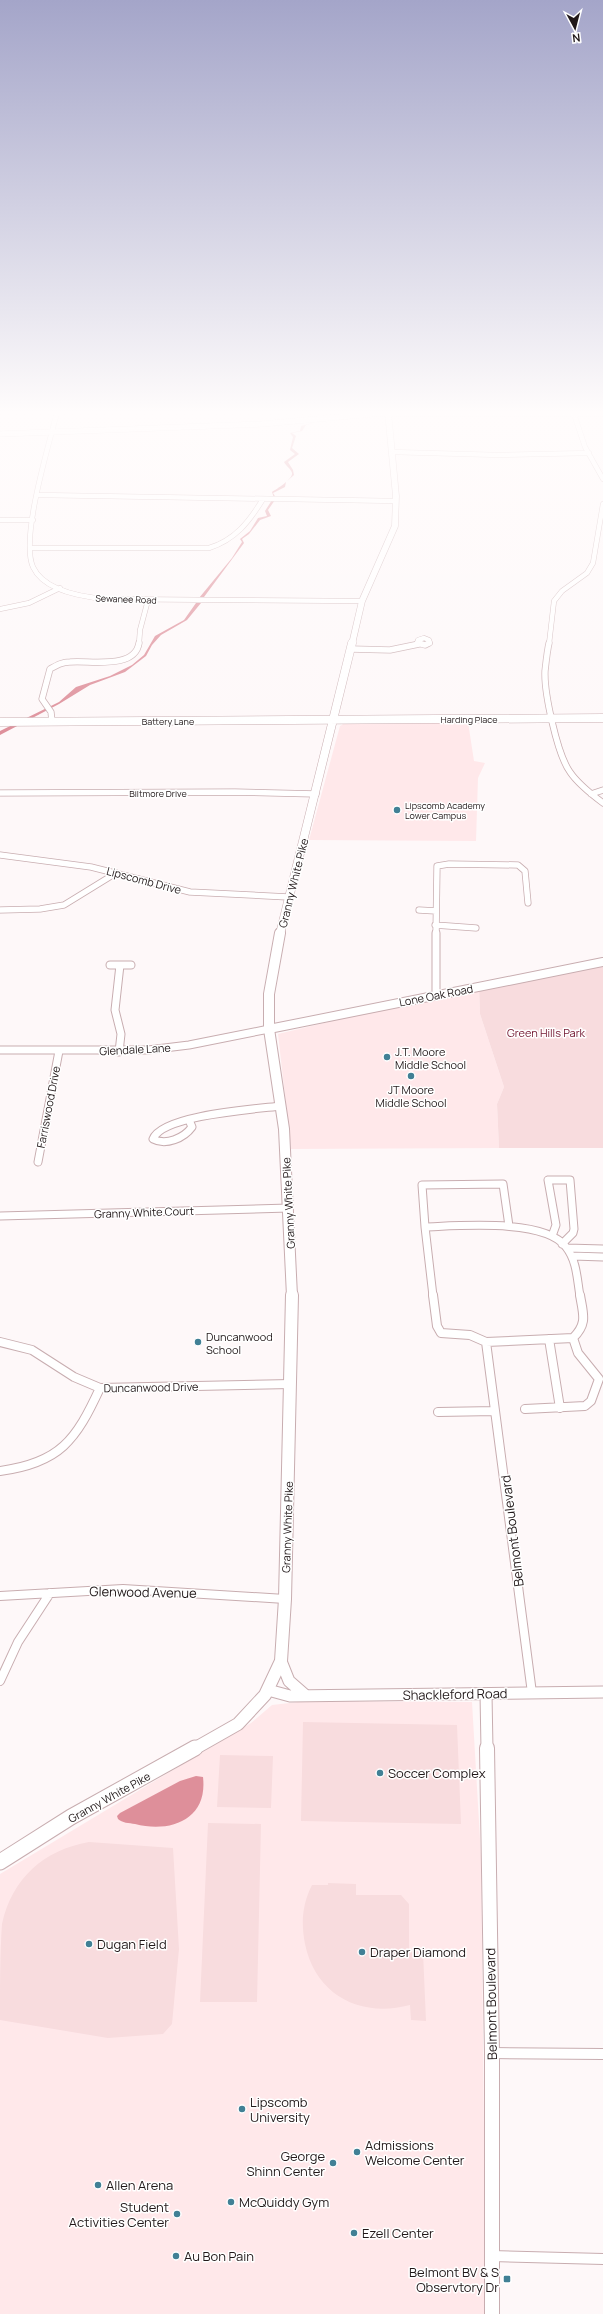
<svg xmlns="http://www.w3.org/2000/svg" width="603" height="2314" viewBox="0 0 603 2314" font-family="Manrope,sans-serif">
<rect width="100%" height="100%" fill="#fef8f9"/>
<!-- built -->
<path fill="#ffe8ea" d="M468,722L474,761L485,763L478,778L476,841L309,840L340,726L345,723Z
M479,986L480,1014L504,1087L497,1104L499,1148L291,1149L278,1034Z
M307,1701L472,1702L481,1856L486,2314H0V1874L251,1723L272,1705Z"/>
<!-- green -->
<path fill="#f8dcde" d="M603,962V1148H499L497,1104L504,1087L480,1014L479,986Z
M303,1722L457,1725L461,1824L301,1821Z
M220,1755L273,1756L271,1808L217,1807Z
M208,1823L261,1824L257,2002H200Z
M89,1842L173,1848L179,1949L172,2024L163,2034L108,2038L0,2020C0,1991 0,1951 2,1924C12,1878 44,1850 89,1842Z
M328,1883L356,1884V1895H401L409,1904V1951L423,1952L426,2021L411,2020L410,2005C361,2018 316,1996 305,1944C301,1923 302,1905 312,1885H328Z"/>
<!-- water -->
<path fill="#de8f9a" d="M320,421L306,425L302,431L292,433L296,436L292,448L299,454L288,462L293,470L294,475L286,482L285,487L273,493L276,498H274L272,492C277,489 293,479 292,473C291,469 286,466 284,462L295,454L290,450L293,437L290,433L300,431L301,426Z
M272,500H275L268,510L271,516L260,520L249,534L242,539L244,543L204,597L199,598L232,558L242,542L240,539L250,531L258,518L267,516L265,511Z
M196,603H201L187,620L161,635L152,645L146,656L125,672L90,685L59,704L0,735V731L59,702L76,687L110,676L132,665L144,655L155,636L184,620Z
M196,1776L203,1777C208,1820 170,1833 135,1824C129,1823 122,1823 118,1819L117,1816L120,1813L180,1781Z"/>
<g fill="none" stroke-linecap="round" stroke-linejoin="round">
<!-- minor-far4 casing -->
<g stroke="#c8adb0" stroke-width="5.5">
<path id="minor-far4" d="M57,412C49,445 20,538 33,567C44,591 83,597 106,599L362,601
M574,414L585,447L603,479
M392,452L499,455L589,453
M39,495L396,501
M0,520H33
M31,548H209C235,540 249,522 263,499
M0,609L29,603L60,588
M139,644L140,630L148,600
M422,644L417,643L418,640L424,638L429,640L430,643L427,644
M549,644L554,601L562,591L587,573L593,563L603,504"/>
</g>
<!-- minor-far3 casing -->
<g stroke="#c8adb0" stroke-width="7">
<path id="minor-far3" d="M418,643L425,645L429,643
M549,643C547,652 546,662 545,671C544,692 557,754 570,772C578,784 591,794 603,803
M351,649L390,650L419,644
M52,722L51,712L42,699L50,669C57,665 62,662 70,662C89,660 135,670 139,643
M0,793L235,792L316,794
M591,794L603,790
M0,855L91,867L190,892L288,897
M0,910L40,909L64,905L116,873
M419,910L436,911
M435,925L476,928
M436,934L437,866L449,864L518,865L525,871L528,903"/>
</g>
<!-- minor-far2 casing -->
<g stroke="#c8adb0" stroke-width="9">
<path id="minor-far2" d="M110,965H131
M436,995V933
M0,1050H148L189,1045L269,1029
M119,1052L121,1034L115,1010L120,965
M189,1120L192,1127C184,1138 166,1146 153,1139C162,1115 256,1109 281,1106
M38,1162L59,1051
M0,1216L289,1208
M425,1227L422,1185L503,1184L509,1226
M552,1236L556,1225L548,1180H570L574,1229L573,1233L562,1244
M567,1248L603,1249
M573,1256L603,1257
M433,1296L425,1227C457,1226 545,1218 566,1247C577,1261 577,1279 580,1296"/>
</g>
<!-- minor-far1 casing -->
<g stroke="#c8adb0" stroke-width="10">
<path id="minor-far1" d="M433,1295L437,1326L441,1333L470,1335L486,1342L573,1338
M573,1338C588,1323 583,1314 580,1295
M549,1339L560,1408
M0,1342L32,1350L74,1377L100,1388L291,1384
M486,1342L532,1693
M525,1409L585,1406L591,1401L599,1379L578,1353L573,1338
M438,1412L495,1411
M0,1471C60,1463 76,1440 100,1388
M0,1596L123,1589L285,1599
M0,1681L18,1642L50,1593"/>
</g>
<!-- minor casing -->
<g stroke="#c8adb0" stroke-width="12">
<path id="minor" d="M492,2053L603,2054
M491,2256L603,2259"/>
</g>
<!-- tertiary-far3 casing -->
<g stroke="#c8adb0" stroke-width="6">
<path id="tertiary-far3" d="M0,434L262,424L372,414H603"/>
</g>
<!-- tertiary-far2 casing -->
<g stroke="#c8adb0" stroke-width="10">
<path id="tertiary-far2" d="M269,1029L603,962"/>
</g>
<!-- tertiary-far1 casing -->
<g stroke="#c8adb0" stroke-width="13">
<path id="tertiary-far1" d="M281,1661L289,1681L305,1695
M268,1690L290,1696L603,1692
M486,1694L487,1749"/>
</g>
<!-- tertiary casing -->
<g stroke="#c8adb0" stroke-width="16">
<path id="tertiary" d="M487,1748L492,2053V2314"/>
</g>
<!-- secondary-far4 casing -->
<g stroke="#c8adb0" stroke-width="7">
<path id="secondary-far4" d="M352,644L362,601L395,526L396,496L388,412"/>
</g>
<!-- secondary-far3 casing -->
<g stroke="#c8adb0" stroke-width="9">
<path id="secondary-far3" d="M0,722L603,718
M280,934L352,643"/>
</g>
<!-- secondary-far2 casing -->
<g stroke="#c8adb0" stroke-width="12">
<path id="secondary-far2" d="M280,933L269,994V1029L284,1129L292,1296"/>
</g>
<!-- secondary-far1 casing -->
<g stroke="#c8adb0" stroke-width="14">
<path id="secondary-far1" d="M194,1749L238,1724L265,1695L281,1661L285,1599L292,1295"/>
</g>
<!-- secondary casing -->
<g stroke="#c8adb0" stroke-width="17">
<path id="secondary" d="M0,1862L71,1817L195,1748"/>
</g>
<!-- minor-far4 -->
<use href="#minor-far4" stroke="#fff" stroke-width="4.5"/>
<!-- minor-far3 -->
<use href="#minor-far3" stroke="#fff" stroke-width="5.5"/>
<!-- minor-far2 -->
<use href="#minor-far2" stroke="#fff" stroke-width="7"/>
<!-- minor-far1 -->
<use href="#minor-far1" stroke="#fff" stroke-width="8"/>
<!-- minor -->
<use href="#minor" stroke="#fff" stroke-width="10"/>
<!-- tertiary-far3 -->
<use href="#tertiary-far3" stroke="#fff" stroke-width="5.5"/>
<!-- tertiary-far2 -->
<use href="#tertiary-far2" stroke="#fff" stroke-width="8"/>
<!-- tertiary-far1 -->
<use href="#tertiary-far1" stroke="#fff" stroke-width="11"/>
<!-- tertiary -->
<use href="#tertiary" stroke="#fff" stroke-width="14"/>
<!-- secondary-far4 -->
<use href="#secondary-far4" stroke="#fff" stroke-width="6"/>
<!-- secondary-far3 -->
<use href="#secondary-far3" stroke="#fff" stroke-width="8"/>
<!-- secondary-far2 -->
<use href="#secondary-far2" stroke="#fff" stroke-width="10"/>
<!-- secondary-far1 -->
<use href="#secondary-far1" stroke="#fff" stroke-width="12"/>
<!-- secondary -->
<use href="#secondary" stroke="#fff" stroke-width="15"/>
</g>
<!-- sky -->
<linearGradient id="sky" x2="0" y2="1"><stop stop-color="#a4a5c9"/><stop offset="0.56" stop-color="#fffcfc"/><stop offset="1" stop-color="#fffcfc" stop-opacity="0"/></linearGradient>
<rect width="603" height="736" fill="url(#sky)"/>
<!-- markers -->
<g fill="#418095" stroke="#fff" stroke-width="1.5">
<circle cx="397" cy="810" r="4"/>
<circle cx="387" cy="1057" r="4"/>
<circle cx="411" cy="1076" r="4"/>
<circle cx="198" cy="1342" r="4"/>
<circle cx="380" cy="1773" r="4"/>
<circle cx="89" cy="1944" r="4"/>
<circle cx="362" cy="1952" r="4"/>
<circle cx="242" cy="2109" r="4"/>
<circle cx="357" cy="2152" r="4"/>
<circle cx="333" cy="2163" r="4"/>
<circle cx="98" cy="2185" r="4"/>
<circle cx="231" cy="2202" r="4"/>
<circle cx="177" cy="2214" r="4"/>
<circle cx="354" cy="2233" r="4"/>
<circle cx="176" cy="2256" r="4"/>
<rect x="503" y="2275" width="8" height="8" rx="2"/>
</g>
<g text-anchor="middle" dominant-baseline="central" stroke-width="3" stroke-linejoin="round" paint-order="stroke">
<!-- far-street labels -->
<g font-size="9" fill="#211819" stroke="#fff">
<text transform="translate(126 599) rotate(2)">Sewanee Road</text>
<text x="469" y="719">Harding Place</text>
<text x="168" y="721">Battery Lane</text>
<text x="158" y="793">Biltmore Drive</text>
</g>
<!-- far-poi labels -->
<g font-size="9" fill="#211819" stroke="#fff" text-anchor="start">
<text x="405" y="805">Lipscomb Academy<tspan x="405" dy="10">Lower Campus</tspan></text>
</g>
<!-- street labels -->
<g font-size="11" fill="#211819" stroke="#fff">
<text transform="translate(144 880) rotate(15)">Lipscomb Drive</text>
<text transform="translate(293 883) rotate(-76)">Granny White Pike</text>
<text transform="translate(436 995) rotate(-11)">Lone Oak Road</text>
<text transform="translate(135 1049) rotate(-3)">Glendale Lane</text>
<text transform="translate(48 1107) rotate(-79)">Farriswood Drive</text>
<text transform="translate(288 1203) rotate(-93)">Granny White Pike</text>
<text transform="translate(144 1212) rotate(-2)">Granny White Court</text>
<text transform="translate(151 1387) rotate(-1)">Duncanwood Drive</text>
<text transform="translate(287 1527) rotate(-88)">Granny White Pike</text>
<text transform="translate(109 1797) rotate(-29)">Granny White Pike</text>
</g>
<!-- park labels -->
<g font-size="11" fill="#70132d" stroke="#fff">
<text x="546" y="1032">Green Hills Park</text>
</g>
<!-- poi labels -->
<g font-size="11" fill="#211819" stroke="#fff" text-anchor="start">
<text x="395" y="1051">J.T. Moore<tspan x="395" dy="13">Middle School</tspan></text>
<text x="411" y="1089" text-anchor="middle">JT Moore<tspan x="411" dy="13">Middle School</tspan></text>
<text x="206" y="1336">Duncanwood<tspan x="206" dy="13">School</tspan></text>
</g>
<!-- near-street labels -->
<g font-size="13" fill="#211819" stroke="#fff">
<text transform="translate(512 1531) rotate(-97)">Belmont Boulevard</text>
<text transform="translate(143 1592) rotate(1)">Glenwood Avenue</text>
<text transform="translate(455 1694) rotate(-1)">Shackleford Road</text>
<text transform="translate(491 2004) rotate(-91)">Belmont Boulevard</text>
</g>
<!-- near-poi labels -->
<g font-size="13" fill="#211819" stroke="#fff" text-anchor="start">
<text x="388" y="1773">Soccer Complex</text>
<text x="97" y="1944">Dugan Field</text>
<text x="370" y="1952">Draper Diamond</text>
<text x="250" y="2102">Lipscomb<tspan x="250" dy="15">University</tspan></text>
<text x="365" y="2145">Admissions<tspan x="365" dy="15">Welcome Center</tspan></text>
<text x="325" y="2156" text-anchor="end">George<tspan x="325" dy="15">Shinn Center</tspan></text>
<text x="106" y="2185">Allen Arena</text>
<text x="239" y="2202">McQuiddy Gym</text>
<text x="169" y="2207" text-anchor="end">Student<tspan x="169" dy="15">Activities Center</tspan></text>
<text x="362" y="2233">Ezell Center</text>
<text x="184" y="2256">Au Bon Pain</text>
<text x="499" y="2272" text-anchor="end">Belmont BV &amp; S<tspan x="499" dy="15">Observtory Dr</tspan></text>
</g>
</g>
<!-- north arrow -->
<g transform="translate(575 28) rotate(173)" stroke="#ffffff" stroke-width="3" paint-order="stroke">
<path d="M0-3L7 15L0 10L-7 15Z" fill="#211819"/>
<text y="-6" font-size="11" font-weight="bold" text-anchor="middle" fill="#211819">N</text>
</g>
</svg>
